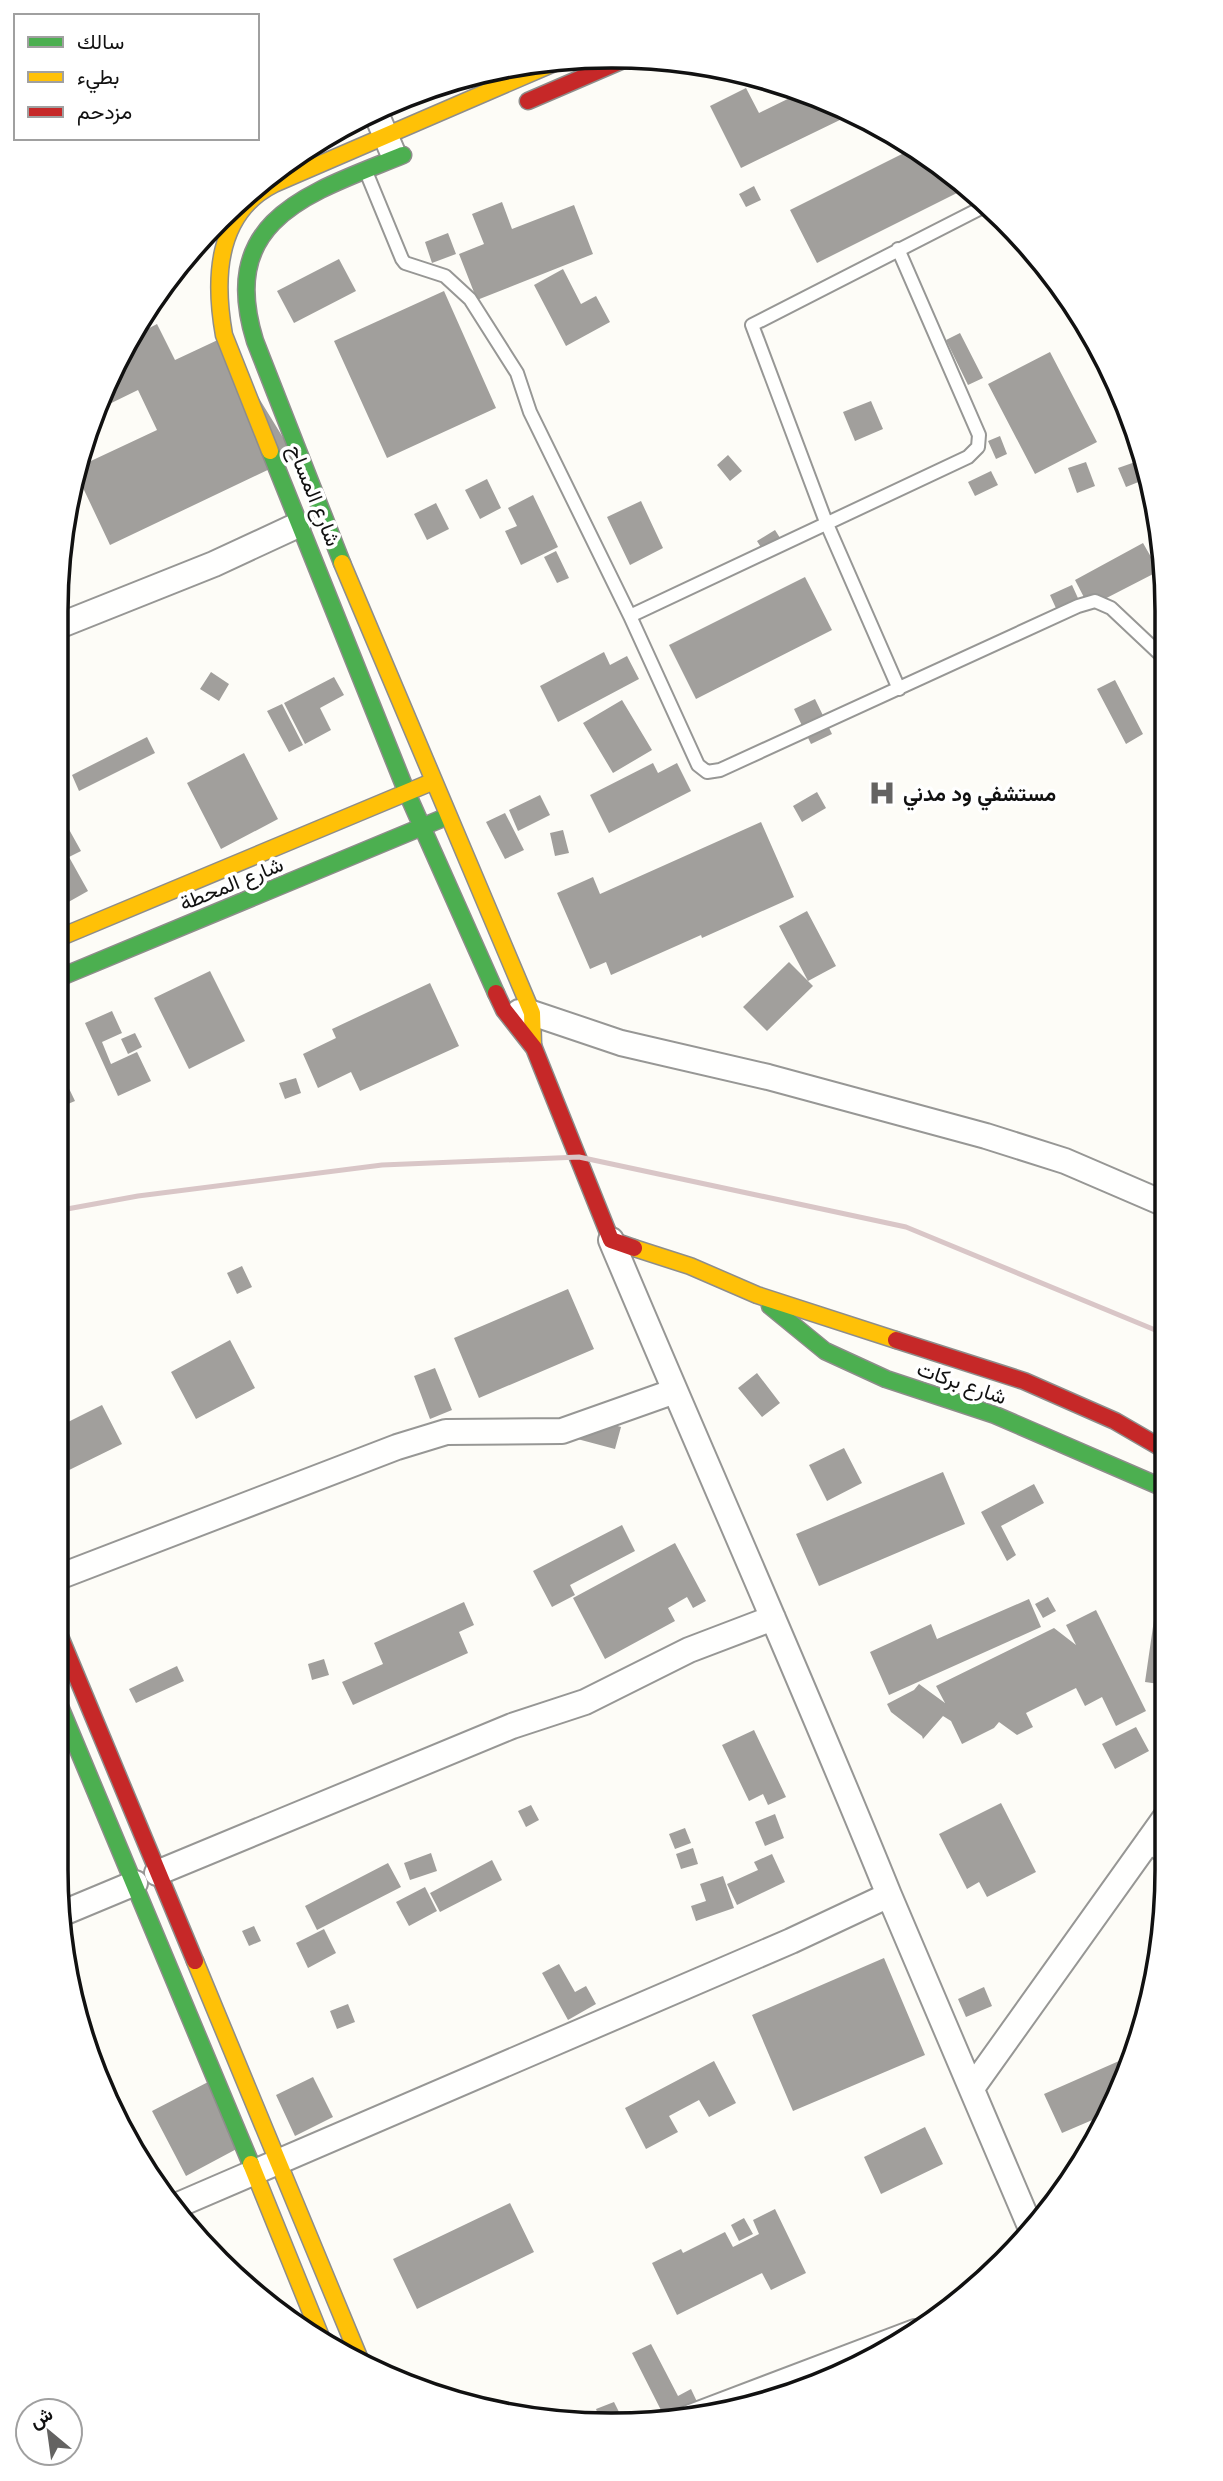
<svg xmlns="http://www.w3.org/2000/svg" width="1223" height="2481" viewBox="0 0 1223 2481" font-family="'PT Serif',Vazirmatn,serif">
<rect width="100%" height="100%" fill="#fdfcf7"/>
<!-- building -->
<path fill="#a19f9c" d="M438,86L441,92L410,105L406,96Z
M746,88L759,113L802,92L824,98L839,107L844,118L741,168L710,106Z
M912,149L950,171L967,188L817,263L790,210Z
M754,186L761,200L746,207L739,194Z
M502,202L512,229L574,205L593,254L477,300L459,254L484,244L472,214Z
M448,233L456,254L432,263L425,242Z
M1032,254L1052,274L1061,289L1029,256Z
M339,259L356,291L294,323L277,291Z
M563,269L581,304L596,296L610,322L566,346L534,285Z
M444,291L496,408L387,458L334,341Z
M157,324L175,360L222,338L295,457L110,545L76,473L78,467L157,430L138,390L95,411L98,399L132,337Z
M960,333L983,378L968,385L946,340Z
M1050,352L1097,442L1035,474L988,384Z
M871,401L883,429L855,441L843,412Z
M1000,436L1007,454L996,459L988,441Z
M728,455L742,471L730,481L717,465Z
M1141,460L1146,479L1126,487L1118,468Z
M1086,462L1095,486L1077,493L1068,468Z
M991,471L998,485L975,496L968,482Z
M487,479L501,508L480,519L465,490Z
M533,495L558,547L521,565L505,531L517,526L508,508Z
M641,501L663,548L630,565L607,517Z
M436,503L449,529L427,540L414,514Z
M775,530L782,541L764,552L757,541Z
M1143,543L1159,571L1089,607L1075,580Z
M556,551L569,578L557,583L544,557Z
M805,577L832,630L696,699L669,645Z
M1072,585L1082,607L1060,617L1050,595Z
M604,652L610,665L627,656L639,679L558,722L540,686Z
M211,672L229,684L219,701L200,689Z
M334,677L344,695L320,708L331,730L305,744L284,703Z
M1115,680L1143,734L1126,744L1097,689Z
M815,699L832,734L811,744L794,709Z
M622,700L652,750L613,773L583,723Z
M282,704L303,745L289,752L267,711Z
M147,737L155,753L79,791L72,775Z
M244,753L278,819L221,849L187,783Z
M653,763L658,773L677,763L691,791L609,833L590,795Z
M817,792L826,808L802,822L793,806Z
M540,795L550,815L518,831L509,810Z
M56,806L81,851L69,857L88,891L56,909Z
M505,813L524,850L505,859L486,822Z
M761,822L794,897L702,938L701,935L611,975L606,962L590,969L557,893L593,877L600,894Z
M563,830L569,853L555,856L550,833Z
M807,911L836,966L808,981L779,926Z
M789,962L813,986L767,1031L743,1007Z
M210,971L245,1041L189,1069L154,998Z
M430,983L459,1046L360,1091L351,1072L318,1088L303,1054L336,1038L332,1029Z
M112,1011L122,1033L102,1042L111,1064L137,1052L151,1081L118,1096L85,1023Z
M135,1033L142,1047L128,1054L121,1039Z
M64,1078L75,1101L56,1109V1082Z
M296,1078L301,1093L285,1099L279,1083Z
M242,1266L252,1287L237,1294L227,1273Z
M568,1289L594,1349L479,1398L454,1338Z
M230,1340L255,1388L196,1419L171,1372Z
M435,1368L452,1410L430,1419L414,1376Z
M757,1373L780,1403L762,1417L738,1388Z
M102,1405L122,1444L59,1475L56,1469V1428Z
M572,1413L621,1427L615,1449L566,1436Z
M844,1448L862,1483L827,1501L809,1465Z
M943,1472L965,1524L819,1586L796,1534Z
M1034,1484L1044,1503L1001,1526L1016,1555L1007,1561L981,1512Z
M622,1525L635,1551L570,1585L575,1595L552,1607L533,1571Z
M675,1543L706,1601L693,1608L687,1597L668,1608L675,1621L605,1659L573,1598Z
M1158,1592L1166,1593V1685L1145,1682Z
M1048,1597L1056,1611L1043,1618L1035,1604Z
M1029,1599L1041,1627L889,1695L870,1652L931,1624L937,1639Z
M464,1602L474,1625L459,1632L468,1653L353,1705L342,1682L383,1664L374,1643Z
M1096,1610L1146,1711L1116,1726L1102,1697L1085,1706L1076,1688L1026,1713L1033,1727L1017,1735L999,1722L994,1728L962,1744L951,1721L943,1716L923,1739L922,1736L891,1712L887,1704L914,1690L919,1684L945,1703L936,1686L1054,1628L1076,1645L1066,1625Z
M324,1659L329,1675L312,1680L308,1664Z
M177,1666L184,1681L136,1703L129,1689Z
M1136,1727L1149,1751L1115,1769L1102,1744Z
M754,1730L786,1797L768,1805L763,1794L749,1801L722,1745Z
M1001,1803L1036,1872L987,1897L979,1882L967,1889L939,1834Z
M531,1805L539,1820L526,1827L518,1811Z
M775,1814L784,1838L765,1846L755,1822Z
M685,1828L691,1843L675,1849L669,1834Z
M693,1848L698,1864L681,1869L676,1854Z
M61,1849L69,1865L56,1871V1851Z
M431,1853L437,1871L410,1880L404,1863Z
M772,1854L785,1882L737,1905L727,1884L758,1870L754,1862Z
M492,1860L502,1880L440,1912L430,1893Z
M388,1863L401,1887L317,1930L305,1906Z
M723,1876L734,1908L696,1921L691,1906L706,1901L700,1884Z
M425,1887L437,1911L409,1926L396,1902Z
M254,1926L261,1941L249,1946L242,1931Z
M324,1929L336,1953L308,1968L296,1943Z
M884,1958L925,2055L793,2111L752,2015Z
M559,1964L575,1992L586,1986L596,2004L568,2020L542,1973Z
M984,1987L992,2006L966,2017L958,1999Z
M348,2004L355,2022L337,2029L330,2011Z
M714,2061L736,2103L709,2117L699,2100L669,2116L678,2132L646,2149L625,2108Z
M1119,2061L1126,2078L1104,2115L1062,2133L1044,2094Z
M313,2077L333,2117L295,2136L276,2095Z
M210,2081L244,2145L186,2176L152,2111Z
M925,2127L943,2164L881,2194L864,2157Z
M510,2203L534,2252L417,2309L393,2259Z
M775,2209L806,2273L771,2290L762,2273L677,2315L652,2263L681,2249L683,2253L725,2232L733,2247L759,2234L753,2220Z
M744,2218L753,2234L739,2241L731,2225Z
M651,2344L678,2396L691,2389L699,2406L672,2420H666L632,2353Z
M614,2402L622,2418L599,2417L596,2409Z"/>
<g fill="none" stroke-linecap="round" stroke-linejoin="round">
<!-- lane casing -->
<g stroke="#979795" stroke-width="16">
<path id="lane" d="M367,174L402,259L405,263L445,276L470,299L517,373L530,412L630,616L698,765L707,772L720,770L1078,606L1095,601L1111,608L1163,657
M630,616L968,457L978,447L979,435L898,249
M899,689L826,522L752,325L985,206"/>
</g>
<!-- street casing -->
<g stroke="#979795" stroke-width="28">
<path id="street" d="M375,111L392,151
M56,627L214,564L298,525
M519,1012L532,1013L621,1043L768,1077L986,1136L1065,1161L1165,1204
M56,1578L397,1447L446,1432L562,1431L675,1391
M1149,1840L1167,1852
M157,1873L512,1726L585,1702L689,1650L773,1618
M889,1895L1032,2231
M63,1913L135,1883
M972,2088L1167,1815
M171,2208L791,1941L889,1895C800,1675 703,1459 611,1240
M683,2420L915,2332"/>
</g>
<!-- fast casing -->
<g stroke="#8e8d8b" stroke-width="19">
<path id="fast" d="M270,451L407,793L496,993
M342,563L255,341C217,218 310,193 403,155
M56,979L441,819
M770,1306L825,1351L886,1379L995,1415L1166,1489
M56,1697L251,2164"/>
</g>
<!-- slow casing -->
<g stroke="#8e8d8b" stroke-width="19">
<path id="slow" d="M270,451L224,335C214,279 216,213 274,184L559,61
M342,563L532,1013L533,1044
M56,939L427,784
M634,1248L690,1266L757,1295L896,1340
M195,1961L361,2362
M251,2164L323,2342"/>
</g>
<!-- jam casing -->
<g stroke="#8e8d8b" stroke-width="19">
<path id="jam" d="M528,101L628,58
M496,993L504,1010L534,1048L611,1240L634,1248
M896,1340L1024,1381L1115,1421L1165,1450
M56,1627L195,1961"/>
</g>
<!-- lane -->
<use href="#lane" stroke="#fffffe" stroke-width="12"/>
<!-- street -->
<use href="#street" stroke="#fffffe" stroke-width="24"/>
<!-- fast -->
<use href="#fast" stroke="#4caf50" stroke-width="16"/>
<!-- slow -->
<use href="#slow" stroke="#ffc107" stroke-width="16"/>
<!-- jam -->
<use href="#jam" stroke="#c62828" stroke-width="16"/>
<!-- rail -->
<path stroke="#d9c6c7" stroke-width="5" d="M56,1211L138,1196L382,1165L579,1157L906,1227L1165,1334"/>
</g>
<!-- icons -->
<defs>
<g id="hospital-bare" transform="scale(2.1)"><path d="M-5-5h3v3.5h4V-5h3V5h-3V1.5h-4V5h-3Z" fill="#646362" stroke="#fff" stroke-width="2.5" paint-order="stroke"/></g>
</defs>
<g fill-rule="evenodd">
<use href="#hospital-bare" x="882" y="793"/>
</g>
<g text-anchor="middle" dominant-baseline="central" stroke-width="7" stroke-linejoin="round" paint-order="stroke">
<!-- street labels -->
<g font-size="21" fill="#111" stroke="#fff">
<text transform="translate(315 495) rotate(68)">شارع المساح</text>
<text transform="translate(231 883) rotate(-22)">شارع المحطة</text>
<text transform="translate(962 1382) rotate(19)">شارع بركات</text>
</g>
<!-- poi labels -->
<g font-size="21" font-weight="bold" fill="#111" stroke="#fff" text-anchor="start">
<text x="903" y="793">مستشفي ود مدني</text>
</g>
</g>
<!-- crop -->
<path d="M0 0H1223V2481H0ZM611 68H612A543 543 0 0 1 1155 611V1870A543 543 0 0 1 612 2413H611A543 543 0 0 1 68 1870V611A543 543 0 0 1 611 68Z" fill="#fff" fill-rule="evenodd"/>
<path fill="none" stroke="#111" stroke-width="3.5" d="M611 68H612A543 543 0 0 1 1155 611V1870A543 543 0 0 1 612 2413H611A543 543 0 0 1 68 1870V611A543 543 0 0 1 611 68Z"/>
<!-- legend -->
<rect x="14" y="14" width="245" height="126" fill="#ffffff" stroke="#a0a0a0" stroke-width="2"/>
<rect x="28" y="37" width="35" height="10" fill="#4caf50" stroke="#a0a0a0" stroke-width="2"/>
<text x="77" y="49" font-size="21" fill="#111111">سالك</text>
<rect x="28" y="72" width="35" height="10" fill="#ffc107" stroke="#a0a0a0" stroke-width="2"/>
<text x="77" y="84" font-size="21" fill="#111111">بطيء</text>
<rect x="28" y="107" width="35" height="10" fill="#c62828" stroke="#a0a0a0" stroke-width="2"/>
<text x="77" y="119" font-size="21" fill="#111111">مزدحم</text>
<!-- north arrow -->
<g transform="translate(49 2432) rotate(331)"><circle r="33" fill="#ffffff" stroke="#a0a0a0" stroke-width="2"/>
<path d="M0-5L12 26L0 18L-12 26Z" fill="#646362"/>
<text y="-10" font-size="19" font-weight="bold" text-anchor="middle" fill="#111111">ش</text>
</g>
</svg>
